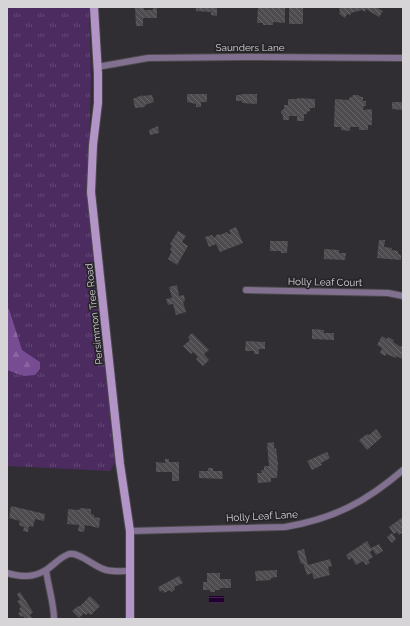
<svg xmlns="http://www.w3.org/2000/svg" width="410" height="626" viewBox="0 0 410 626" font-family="Raleway,sans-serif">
<defs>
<pattern id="grass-tufts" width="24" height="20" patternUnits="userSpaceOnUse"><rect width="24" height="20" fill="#4c2b61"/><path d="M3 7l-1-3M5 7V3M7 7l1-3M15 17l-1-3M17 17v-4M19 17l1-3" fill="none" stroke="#654977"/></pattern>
<pattern id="forest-firs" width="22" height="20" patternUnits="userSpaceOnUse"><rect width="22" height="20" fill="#774c92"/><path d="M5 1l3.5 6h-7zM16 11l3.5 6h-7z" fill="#8a65a1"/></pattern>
<pattern id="water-rules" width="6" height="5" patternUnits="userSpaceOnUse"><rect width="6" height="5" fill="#200031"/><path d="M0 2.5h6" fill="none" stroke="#40244e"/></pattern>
<pattern id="building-back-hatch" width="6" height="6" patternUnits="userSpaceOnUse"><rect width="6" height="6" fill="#4f4c50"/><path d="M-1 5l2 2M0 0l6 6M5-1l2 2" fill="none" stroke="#686568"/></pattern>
</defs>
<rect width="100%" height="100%" fill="#302e32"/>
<!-- grass -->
<path fill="url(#grass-tufts)" d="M7,7H89L91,76L88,195L117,459L110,471L7,466Z"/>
<!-- forest -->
<path fill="url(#forest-firs)" d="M7,308L9,309L22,350L40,362V369L35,375L24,376L7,370Z"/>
<!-- water -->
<path fill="url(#water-rules)" d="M224,596V603H209V596Z"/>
<!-- building -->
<path fill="url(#building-back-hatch)" d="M135,7H144V10H153V7H157V18H143V26H136Z
M196,7H217V16L211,15V12L196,11Z
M258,7L285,8V23L273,22V25H263V23H257Z
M289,7H303V24H289Z
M339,7H376L383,11L379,17L366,9L365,12L362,10L351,13L350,15L347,14L345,18L339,14L340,12Z
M187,94H207V102H201V107H196V104L187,102Z
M241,94H257V104L242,103V101H236V95H241Z
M142,95V96L152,95L154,102L145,105V107L135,108L133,99Z
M353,95H358L361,97H363V101H366V106H364L363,110L372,109V125H368V130H359V127H350V131L341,130V127H334L335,99L349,100V98L353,96Z
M297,98L315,99V108H310V111L307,112V114H304V121H297V116H289V120H283V115L281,113V111L284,109V105H288V99H297Z
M392,102H403V110L392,109Z
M158,126L159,133L150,135L149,130Z
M236,227L243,243L220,252L216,244L209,247L205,237L212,235L214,238L216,236V235L220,234V235L227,232L228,234H231L229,230Z
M178,231L186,236L182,242L188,246L177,265L168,259L172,251L170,250L172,246L170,244Z
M379,240H385L384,247L392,248V250L398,251V254L401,255V260L377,258Z
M270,241H288L287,253H281V251H270Z
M324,249L339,250V253H346L345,260L324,259Z
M177,285L179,296L184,295L185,301L183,302L186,312L176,315L173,304L168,305L166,299L172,298L169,287Z
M312,329L324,330V333H334V340L312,339Z
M192,333L209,350L204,354L209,360L203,366L196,359L198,357L193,352L191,354L183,346L190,340L188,337Z
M382,336L387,339L388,337L394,340L393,342L401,347L403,343L402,359L397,356L396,358L386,354L385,356L380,353L382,348L377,345Z
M246,341L265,342V349H259V354H254V351H245Z
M376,429L382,437L367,450L359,440L367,434L369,435Z
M274,442V449L276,448L278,464L277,478H271V482L258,483L257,473H262L261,470H264V466H269L267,443Z
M327,452L330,458L321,463L322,465L312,470L307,461Z
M165,459H169V462H179V481H172V472H156V462L165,463Z
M208,468H213V471H222L223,479L199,478V471H208Z
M11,506L45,514L44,521L35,519L33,527L29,526L28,532L23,531L24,527L19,525L20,521L9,518Z
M80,508L91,509V514L94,515V517L100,518L99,528L85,525L84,532L78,531L79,525L67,524L68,509L79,510Z
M403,517V532L399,535L397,532L394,534L389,527Z
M392,533L396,539L392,543L387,537Z
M367,541L371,548L379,544L383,551L376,555L373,550L370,552L373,557L368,560L370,563L366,565L363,561L356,565L352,558L349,560L346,555Z
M304,549L308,565L330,559L332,566L328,567L330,575L314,579L312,573L307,575L303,563L301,564L297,551Z
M277,570V577L271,578V580L256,581L255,571Z
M207,573H220V579H231V588H220V590H215V592H210V590H203V582H207Z
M179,576L183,583L174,587L175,590L171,592L170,590L164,593L163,590L160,592L158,587Z
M20,592L33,612L30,615L33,619H25L23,616L21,617L18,613L21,612L19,609L21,607L17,601L20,600L17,594Z
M90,596L100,606L91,615L88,613L86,615L84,613L79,618L72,611L78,606L79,607Z"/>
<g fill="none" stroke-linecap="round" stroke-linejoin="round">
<!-- street casing -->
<g stroke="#4b494c" stroke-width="8">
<path id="street" d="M97,67L148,58L243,57L403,58
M246,290L388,293L403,296
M130,531L285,527C333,519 366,502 403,470
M46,570C48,586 54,603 54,619
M7,573C21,577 33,578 46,570C54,565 60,557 69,554C80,552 94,567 106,570C113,572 123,571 131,571"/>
</g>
<!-- secondary casing -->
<g stroke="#4b494c" stroke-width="10">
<path id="secondary" d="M94,7L98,74V103L93,145L91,192L120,464L130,531V619"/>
</g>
<!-- street -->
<use href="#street" stroke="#827090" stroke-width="6"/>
<!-- secondary -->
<use href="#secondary" stroke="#b294c7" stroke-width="8"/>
</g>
<g text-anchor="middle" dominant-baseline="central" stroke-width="3.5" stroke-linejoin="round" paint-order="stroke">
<!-- street labels -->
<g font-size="10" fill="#d6d4d7" stroke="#262428">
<text x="250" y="47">Saunders Lane</text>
<text transform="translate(325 282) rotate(1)">Holly Leaf Court</text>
<text transform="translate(94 314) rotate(-96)">Persimmon Tree Road</text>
<text transform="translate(262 516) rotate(-3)">Holly Leaf Lane</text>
</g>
</g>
<!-- border -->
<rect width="410" height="626" fill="none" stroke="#d6d4d7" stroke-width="16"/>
</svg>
